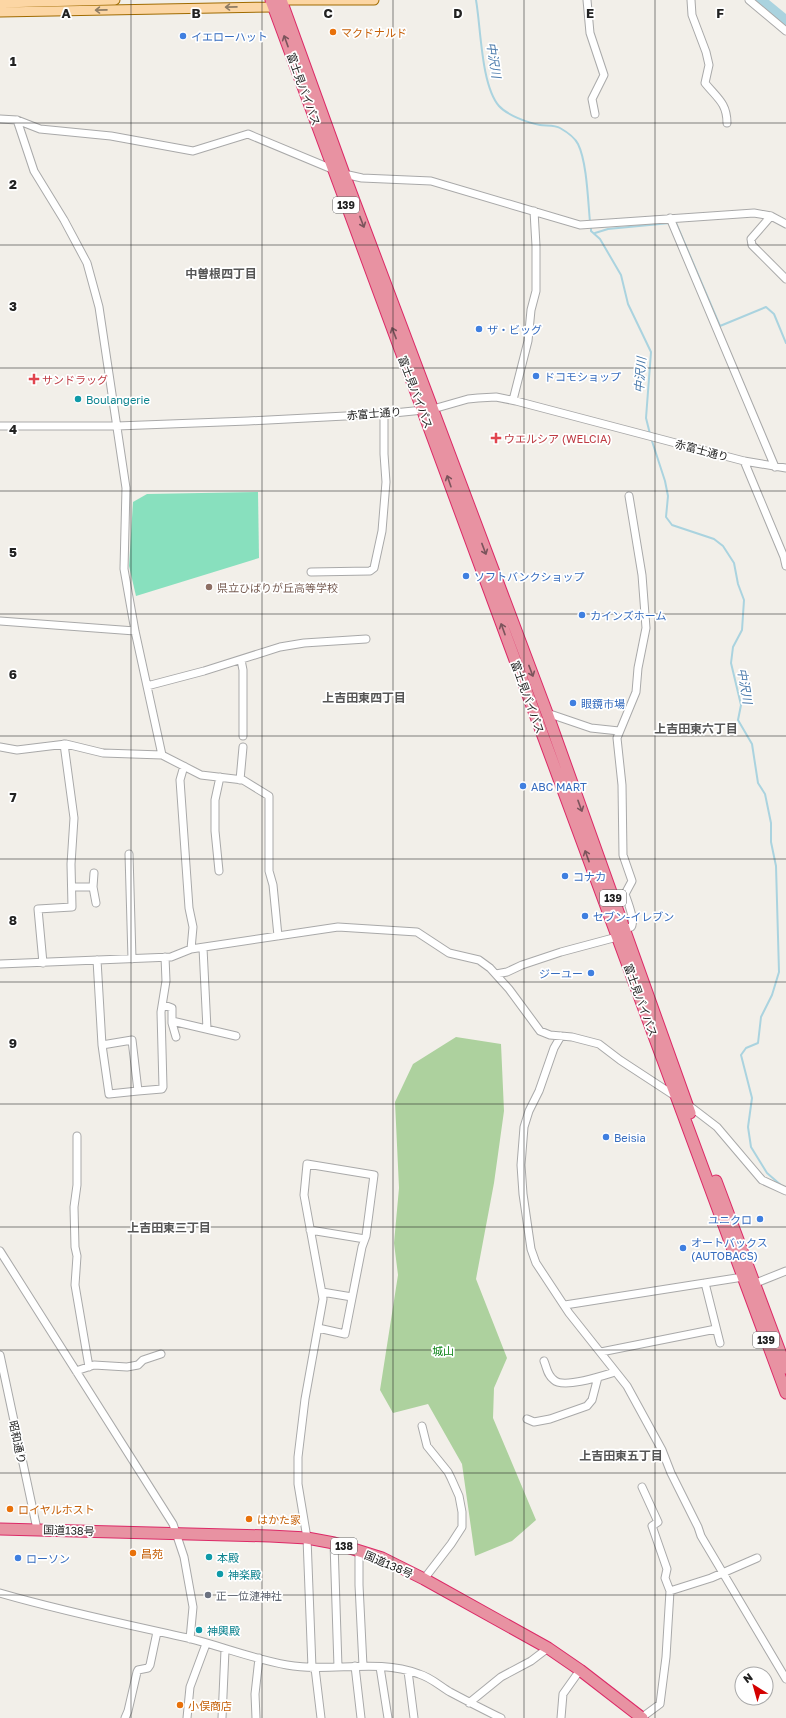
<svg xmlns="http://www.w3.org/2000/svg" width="786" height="1718" viewBox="0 0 786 1718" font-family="'Golos Text','Noto Sans JP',sans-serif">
<rect width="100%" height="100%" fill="#f2efe9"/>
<!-- forest -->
<path fill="#add19e" d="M456,1037L501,1044L504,1111L494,1183L476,1279L507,1358L494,1388L493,1418L536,1520L512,1541L475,1556L462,1464L428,1404L393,1413L380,1390L398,1275L394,1243L399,1188L395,1102L413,1064Z"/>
<!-- pitch -->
<path fill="#88e0be" d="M258,492L259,558L136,596L129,566L133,502L147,494Z"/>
<!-- water -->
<path fill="#aad3df" d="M753,0H769L786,14V26Z"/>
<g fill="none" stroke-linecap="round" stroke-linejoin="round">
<!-- stream -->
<path stroke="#aad3df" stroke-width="2" d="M476,0C481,28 481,85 499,106C507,115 528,123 540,125C546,126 555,125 560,128C567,132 575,138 578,144C587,162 588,202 590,222
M674,223H676L720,326L766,307L774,314L786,343
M591,227V231L600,239L621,275L628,304L651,352L646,418L650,434
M595,233L608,229L670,223
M651,438L665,481L668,496L666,517L672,525L714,539L723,546L734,563L738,584L744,600L742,630L733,647L731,663L741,705L738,720L752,744L758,783L765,794L771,823V842L776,866L779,972L772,995L761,1017L758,1043L746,1048L741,1055L752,1098L748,1127L751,1147L767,1173L782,1186"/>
<!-- minor casing -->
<g stroke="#a9a9a9" stroke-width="9">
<path id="minor" d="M587,0L590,33L604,75L592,99L595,114
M691,0L692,15L706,52L709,65L705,83C717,98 727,103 727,123
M749,0L786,31
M0,119L17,120L40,129L111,136L193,151L248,134L344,174L362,178L431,181L580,225L754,213L771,216L786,224
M17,120L34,171L64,220L87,263L99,307L126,488L124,569L135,631L162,755
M771,216L751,239L752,245L786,279
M670,218L775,467
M513,400L528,341L531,310L536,291V246L534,211
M0,426H117L248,421L384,414L433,409L468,399L478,398L496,397L516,401L744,461L786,468
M744,461L784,557L786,566
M311,572L370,571L374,568L382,531L386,482L384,454V414
M0,621L135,631
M241,660L243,670V736
M147,686L204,671L280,647L304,643L366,639
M547,713L591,728L619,731
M0,747L17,750L66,744L103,753L162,755L201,775L243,780L269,796V871L273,885L278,936
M184,766L180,780L189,908L193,927L191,949
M240,780L243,747
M129,854L132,959
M219,871L215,831V800L220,777
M94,873L93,887L96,903
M72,887H93
M624,929C626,928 629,928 631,927C636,922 627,900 625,894L632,881L623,855L622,785L617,738L636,692L638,668L646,628L642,575L629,496
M203,948L207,1029
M97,960L102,1045L109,1094L138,1091L132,1040L102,1045
M43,963L38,909L72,907L71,864L74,818L64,744
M0,964L171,957L191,949L338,927L417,932L449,953L479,960L490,968L509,989L540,1031L550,1035L572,1037L599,1044L620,1060L675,1096
M496,974L507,972L522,965L561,952L617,937
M164,1005L172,1008V1023L176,1037
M172,1021L236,1036
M561,1036L554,1048L539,1091L529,1111L524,1127L521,1165L523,1194L531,1249L536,1263L569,1313L627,1386L662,1450L671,1473L698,1527L701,1536L786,1679
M138,1091L162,1089L163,1087L161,1012L166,981L165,957
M687,1104L717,1127L762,1180L786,1191
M77,1136V1185L74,1207L75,1247L77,1256L75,1285L89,1367
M310,1230L365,1239
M0,1251L173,1524L184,1557L193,1607L190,1639
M705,1283L720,1343
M751,1285L786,1271
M322,1292L352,1297
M565,1305L743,1277
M601,1352L716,1329
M0,1355L37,1529
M544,1361C547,1368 547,1375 554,1380C563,1389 602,1376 615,1372
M76,1371L94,1365L127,1367L138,1365L143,1360L161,1354
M527,1419L534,1422L550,1419L587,1406L592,1400L598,1377
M422,1426L427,1446L448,1472L451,1478L459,1496L462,1512V1527L451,1544L424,1579
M334,1543L338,1667
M359,1551V1585L363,1666
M670,1591L711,1578L757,1558
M0,1593C62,1611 125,1624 188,1638C221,1646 253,1659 287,1665C331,1673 376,1658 419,1674C430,1677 440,1686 450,1692C467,1701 484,1710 501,1718
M355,1666L361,1718
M380,1667L388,1718
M312,1668L307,1538L298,1484V1457L305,1399L323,1299L304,1195L307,1164L374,1175L366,1236L362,1247L345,1334L318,1328
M315,1668L321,1718
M408,1671L414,1718
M469,1703L501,1677L531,1661L548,1648
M125,1718L128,1711L137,1672L138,1670L148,1668L150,1665L157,1632
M187,1718L190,1687L206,1644
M222,1718L225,1650
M256,1718L255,1694L259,1658
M561,1718L563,1694L580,1670
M641,1718L660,1704L666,1657L670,1591L665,1578L667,1569L652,1526L658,1522L642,1487"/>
</g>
<!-- major casing -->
<g stroke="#a06b00" stroke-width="11">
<path id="major" d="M279,0H374
M0,3L115,0
M0,12L273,7L279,3"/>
</g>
<!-- highway casing -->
<g stroke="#dc2a67" stroke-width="13">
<path id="highway" d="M271,0L786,1393
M281,0L344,174L547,713L690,1113
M716,1181L786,1368
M0,1529L270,1536L307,1538L334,1543L382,1558L424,1579L548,1648L580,1670L642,1718"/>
</g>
<!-- minor -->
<use href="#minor" stroke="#fff" stroke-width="7"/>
<!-- major -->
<use href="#major" stroke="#fcd6a4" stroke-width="9"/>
<!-- highway -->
<use href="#highway" stroke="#e892a2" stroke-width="11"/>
</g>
<!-- one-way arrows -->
<defs><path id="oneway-shaft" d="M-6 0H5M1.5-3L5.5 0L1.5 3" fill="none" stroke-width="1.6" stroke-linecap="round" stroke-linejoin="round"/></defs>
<g stroke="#8f7c63">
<use href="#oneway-shaft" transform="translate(231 7) rotate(179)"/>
<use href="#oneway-shaft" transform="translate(101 10) rotate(179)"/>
</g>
<g stroke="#7b545c">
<use href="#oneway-shaft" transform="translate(286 41) rotate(-110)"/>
<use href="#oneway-shaft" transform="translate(362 222) rotate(69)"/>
<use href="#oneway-shaft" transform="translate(394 333) rotate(-111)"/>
<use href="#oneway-shaft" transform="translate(449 481) rotate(-109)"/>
<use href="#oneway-shaft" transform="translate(484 549) rotate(69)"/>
<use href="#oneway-shaft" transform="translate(503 629) rotate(-110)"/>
<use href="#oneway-shaft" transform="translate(531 671) rotate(69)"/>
<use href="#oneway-shaft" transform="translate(580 806) rotate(70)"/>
<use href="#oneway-shaft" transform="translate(587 856) rotate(-110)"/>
</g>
<!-- grid -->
<path fill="none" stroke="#222" stroke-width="1" stroke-opacity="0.55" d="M131,0V1718M262,0V1718M393,0V1718M524,0V1718M655,0V1718M0,123H786M0,245H786M0,368H786M0,491H786M0,614H786M0,736H786M0,859H786M0,982H786M0,1104H786M0,1227H786M0,1350H786M0,1473H786M0,1595H786"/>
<!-- markers -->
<g fill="#e8710a" stroke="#fff" stroke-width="1.5">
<circle cx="333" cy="32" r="4"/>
<circle cx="10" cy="1509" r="4"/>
<circle cx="249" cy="1519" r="4"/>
<circle cx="133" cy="1553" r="4"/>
<circle cx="180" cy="1705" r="4"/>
</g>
<g fill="#3f7fe0" stroke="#fff" stroke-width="1.5">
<circle cx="183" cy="36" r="4"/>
<circle cx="479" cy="329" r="4"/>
<circle cx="536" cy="376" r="4"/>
<circle cx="466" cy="576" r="4"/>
<circle cx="582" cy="615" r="4"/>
<circle cx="573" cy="703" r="4"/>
<circle cx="523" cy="786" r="4"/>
<circle cx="565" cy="876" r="4"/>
<circle cx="585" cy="916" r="4"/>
<circle cx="591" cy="973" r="4"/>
<circle cx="606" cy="1137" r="4"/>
<circle cx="760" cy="1219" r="4"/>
<circle cx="683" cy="1248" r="4"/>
<circle cx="18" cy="1558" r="4"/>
</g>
<g fill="#e0444e" stroke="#fff" stroke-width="1.5">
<path d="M32 373h4v4h4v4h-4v4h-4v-4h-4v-4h4z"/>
<path d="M494 432h4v4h4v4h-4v4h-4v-4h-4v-4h4z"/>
</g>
<g fill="#0f9aa8" stroke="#fff" stroke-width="1.5">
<circle cx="78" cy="399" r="4"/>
<circle cx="209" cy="1557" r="4"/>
<circle cx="220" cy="1574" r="4"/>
<circle cx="199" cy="1630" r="4"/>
</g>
<circle fill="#8d6e63" stroke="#fff" stroke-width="1.5" cx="209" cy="587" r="4"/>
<circle fill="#6b7280" stroke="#fff" stroke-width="1.5" cx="208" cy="1595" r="4"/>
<g text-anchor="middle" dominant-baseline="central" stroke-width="3.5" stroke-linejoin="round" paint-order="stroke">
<!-- shield labels -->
<g fill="#fff" stroke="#646464" stroke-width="1">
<rect x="333" y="197" width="26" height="16" rx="3"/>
<rect x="600" y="890" width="26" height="16" rx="3"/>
<rect x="753" y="1332" width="26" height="16" rx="3"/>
<rect x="331" y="1538" width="26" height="16" rx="3"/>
</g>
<g font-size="10" font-weight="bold" fill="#222">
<text x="346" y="205">139</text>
<text x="613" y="898">139</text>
<text x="766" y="1340">139</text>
<text x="344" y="1546">138</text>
</g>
<!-- food labels -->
<g font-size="11" fill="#c56008" stroke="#fff" text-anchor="start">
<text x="341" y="32">マクドナルド</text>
<text x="18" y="1509">ロイヤルホスト</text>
<text x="257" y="1519">はかた家</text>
<text x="141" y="1553">昌苑</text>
<text x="188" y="1705">小俣商店</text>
</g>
<!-- shop labels -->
<g font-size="11" fill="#366cbe" stroke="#fff" text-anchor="start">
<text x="191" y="36">イエローハット</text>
<text x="487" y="329">ザ・ビッグ</text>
<text x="544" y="376">ドコモショップ</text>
<text x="474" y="576">ソフトバンクショップ</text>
<text x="590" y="615">カインズホーム</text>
<text x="581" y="703">眼鏡市場</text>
<text x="531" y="786">ABC MART</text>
<text x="573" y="876">コナカ</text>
<text x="593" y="916">セブン-イレブン</text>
<text x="583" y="973" text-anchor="end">ジーユー</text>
<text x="614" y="1137">Beisia</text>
<text x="752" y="1219" text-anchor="end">ユニクロ</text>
<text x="691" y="1242">オートバックス<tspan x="691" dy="13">(AUTOBACS)</tspan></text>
<text x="26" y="1558">ローソン</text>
</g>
<!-- street labels -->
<g font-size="11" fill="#222" stroke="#fff">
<text transform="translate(304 89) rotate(70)">富士見バイパス</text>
<text transform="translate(416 392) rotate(69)">富士見バイパス</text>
<text transform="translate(374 413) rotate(-4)">赤富士通り</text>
<text transform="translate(702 450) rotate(15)">赤富士通り</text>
<text transform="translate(528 697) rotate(70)">富士見バイパス</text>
<text transform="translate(641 1000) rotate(70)">富士見バイパス</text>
<text transform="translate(18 1442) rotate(78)">昭和通り</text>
<text transform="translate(69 1530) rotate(2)">国道138号</text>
<text transform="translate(389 1564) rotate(23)">国道138号</text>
</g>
<!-- health labels -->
<g font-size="11" fill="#be3a42" stroke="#fff" text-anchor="start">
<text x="42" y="379">サンドラッグ</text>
<text x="504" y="438">ウエルシア (WELCIA)</text>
</g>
<!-- culture labels -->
<g font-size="11" fill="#0d838f" stroke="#fff" text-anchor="start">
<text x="86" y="399">Boulangerie</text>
<text x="217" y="1557">本殿</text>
<text x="228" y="1574">神楽殿</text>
<text x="207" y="1630">神輿殿</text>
</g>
<!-- education labels -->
<g font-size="11" fill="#785e54" stroke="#fff" text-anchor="start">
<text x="217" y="587">県立ひばりが丘高等学校</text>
</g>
<!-- park labels -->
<g font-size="11" fill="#0c8416" stroke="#fff">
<text x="443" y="1350">城山</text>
</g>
<!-- worship labels -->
<g font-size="11" fill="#5b616d" stroke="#fff" text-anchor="start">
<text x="216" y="1595">正一位漣神社</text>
</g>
<!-- water labels -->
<g font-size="12" font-style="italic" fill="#4a7aab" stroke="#fff">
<text transform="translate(494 60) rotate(81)">中沢川</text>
<text transform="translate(640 375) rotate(-86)">中沢川</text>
<text transform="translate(745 686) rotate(80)">中沢川</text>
</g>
<!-- neighbourhood labels -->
<g font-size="12" font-weight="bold" fill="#555" stroke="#fff">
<text x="221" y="273">中曽根四丁目</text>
<text x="364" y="697">上吉田東四丁目</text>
<text x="696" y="728">上吉田東六丁目</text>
<text x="169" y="1227">上吉田東三丁目</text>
<text x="621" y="1455">上吉田東五丁目</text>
</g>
</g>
<g font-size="13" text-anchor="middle" font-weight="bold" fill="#222" stroke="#fff" stroke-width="3.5" stroke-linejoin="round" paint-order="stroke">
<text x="66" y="18">A</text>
<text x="196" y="18">B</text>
<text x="328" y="18">C</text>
<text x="458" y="18">D</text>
<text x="590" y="18">E</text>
<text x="720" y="18">F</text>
<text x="13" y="66">1</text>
<text x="13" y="189">2</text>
<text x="13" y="311">3</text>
<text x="13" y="434">4</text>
<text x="13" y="557">5</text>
<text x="13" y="679">6</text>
<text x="13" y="802">7</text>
<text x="13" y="925">8</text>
<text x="13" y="1048">9</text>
</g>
<!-- north arrow -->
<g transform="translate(754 1686) rotate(323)"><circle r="19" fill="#ffffff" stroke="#a7a7a7"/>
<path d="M0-3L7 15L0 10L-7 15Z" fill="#d40000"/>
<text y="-6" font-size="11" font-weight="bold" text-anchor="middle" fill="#222222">N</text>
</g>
</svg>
